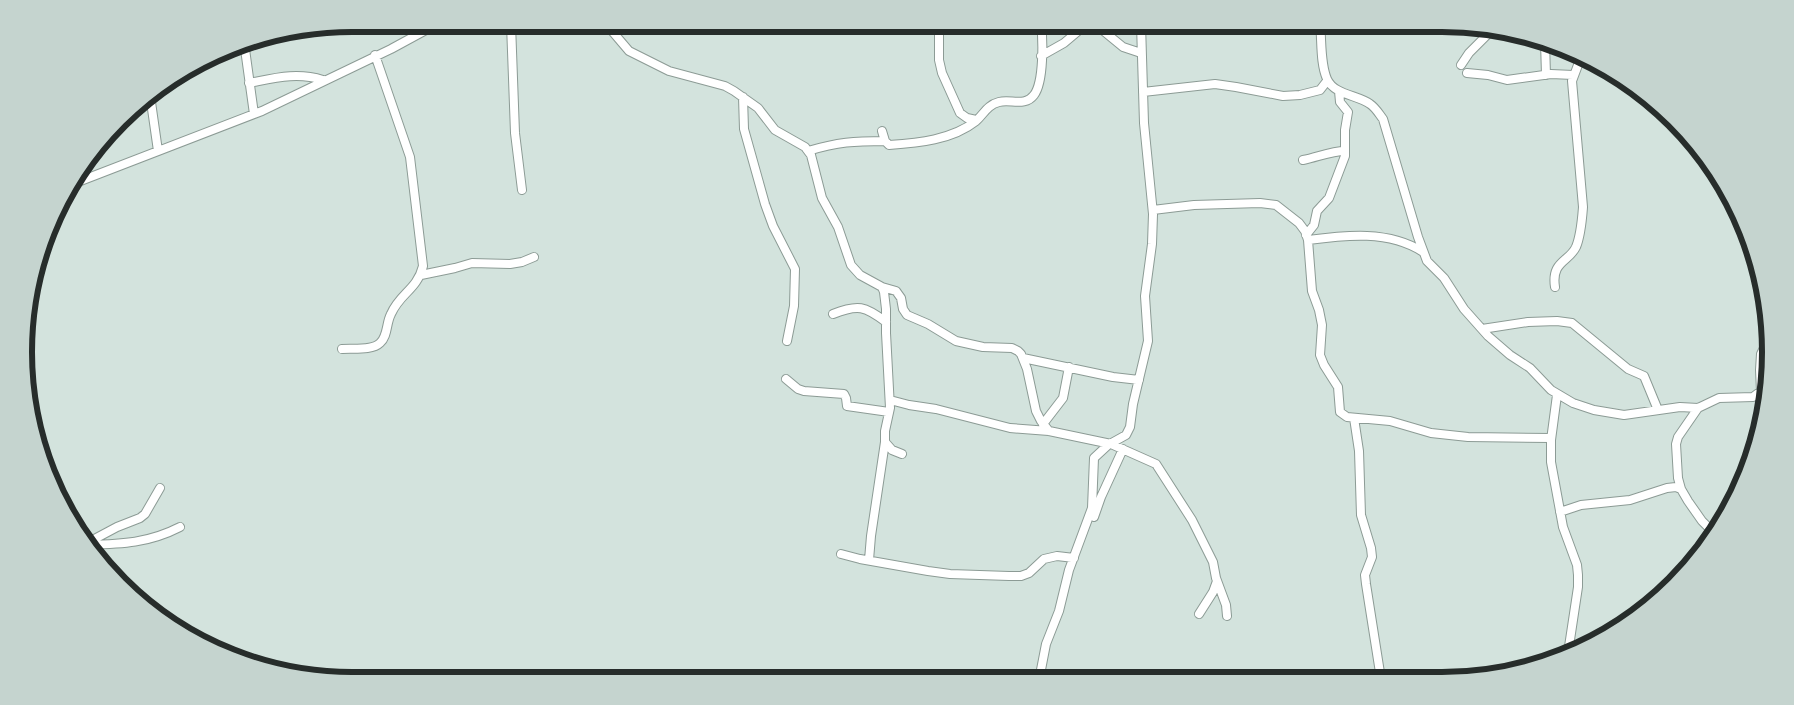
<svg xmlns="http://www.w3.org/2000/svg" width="1794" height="705" viewBox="0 0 1794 705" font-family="Signika,sans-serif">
<rect width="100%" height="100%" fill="#d3e3dd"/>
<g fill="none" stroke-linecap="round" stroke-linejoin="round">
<!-- street casing -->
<g stroke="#8c9b95" stroke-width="10">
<path id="street" d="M511,24L515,133L522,190
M606,24L629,51L669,71L725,86L734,91L758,108L775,130L805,147L811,155L822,198L838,227L851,265L860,275L882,287L884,292L886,309V333L890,408L885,431V442L892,450L902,454
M939,24V60L942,73L960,113L967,118L976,120
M1320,24C1322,41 1320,63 1327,79C1334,95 1358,95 1370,104C1376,108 1379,114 1383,119L1418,237L1427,261L1444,278L1464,309L1488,336L1510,355L1530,368L1551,390L1573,403L1594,410L1624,415L1680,407L1698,408L1719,398L1753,397L1761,391L1760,370L1761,354L1768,340
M244,42L254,114
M1545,42L1546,75
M1041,56L1064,43L1083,27L1095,24L1123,47L1141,53
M1461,65L1469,53L1492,30
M1467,73L1488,75L1507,80L1551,74L1573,75
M249,83C275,78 297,72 323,80
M1143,92L1215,84L1236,87L1283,96L1300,95L1320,90L1327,81
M150,95L158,151
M743,97L744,129L765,204L773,226L795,269L794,306L787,341
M882,131L885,141L889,145C918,143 952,140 976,121C984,114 987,105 999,102C1011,99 1025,107 1034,95C1044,82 1043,40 1041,24
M808,151C838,142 854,141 885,141
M1303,160C1318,157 1331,151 1345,151
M70,185L262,111L391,49L437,24
M1153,210L1194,205L1260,203L1276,205L1299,223L1305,231L1308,240L1312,291L1319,310L1322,325L1320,355L1324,365L1338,387L1340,412L1347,417L1390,421L1431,433L1468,437L1551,438
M1306,235L1314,225L1317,211L1329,198L1345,156V130L1348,112L1340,102L1339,91
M1308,240C1346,235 1389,230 1423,252
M421,275L455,268L472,263L510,264L522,262L534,257
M882,287L896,291L901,298L903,309L907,315L928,324L956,341L983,347L1012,348L1018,351L1021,354L1027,369L1036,411L1041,421L1049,431
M1555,287C1551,261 1569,262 1576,247C1581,235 1582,220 1583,207L1572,81L1578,65L1579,55
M833,314C858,304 865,306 886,322
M1482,329L1528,322L1557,321L1572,323L1628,369L1644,376L1658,410
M342,349C352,348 372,351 380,343C388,336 386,323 391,314C400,293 417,290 423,266L410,157L375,55
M1023,358L1113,377L1139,380
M786,379L798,389L804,391L844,394L846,398L847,406L889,412
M1557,395L1551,440V462L1563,527L1577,565L1578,575V587L1568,653
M890,400L909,405L936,409L1010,428L1049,431L1111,444L1156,464L1192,520L1213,562L1216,578L1226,605L1227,616
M1698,408L1678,437L1676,444L1678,478L1681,489L1688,501L1702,521L1715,534
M1354,418L1359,451L1361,515L1371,548L1372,557L1365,575L1366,584L1381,679
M1043,424L1063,398L1069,367
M1560,512L1581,505L1630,500L1667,488L1676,487L1681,489
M1094,517L1101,497L1123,449
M87,543L117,527L140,518L145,514L160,488
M88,545C122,544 149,543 180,527
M841,554L860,559L928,571L950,574L1009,576H1021L1029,573L1044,559L1057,556L1074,558
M869,560L871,536L885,442
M1199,614L1213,592L1217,581
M1039,680L1046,644L1059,611L1069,570L1092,508L1094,458L1108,445L1126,435L1130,427L1133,404L1148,341L1145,296L1152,244L1153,214L1144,123L1141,24"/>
</g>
<!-- street -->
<use href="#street" stroke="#fff" stroke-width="8"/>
</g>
<!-- crop -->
<path d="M0 0H1794V705H0ZM352 32H1442A320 320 0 0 1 1762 352V352A320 320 0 0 1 1442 672H352A320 320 0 0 1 32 352V352A320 320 0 0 1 352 32Z" fill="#c5d4cf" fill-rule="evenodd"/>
<path fill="none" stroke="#272d2b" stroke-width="6" d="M352 32H1442A320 320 0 0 1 1762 352V352A320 320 0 0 1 1442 672H352A320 320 0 0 1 32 352V352A320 320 0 0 1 352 32Z"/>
</svg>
